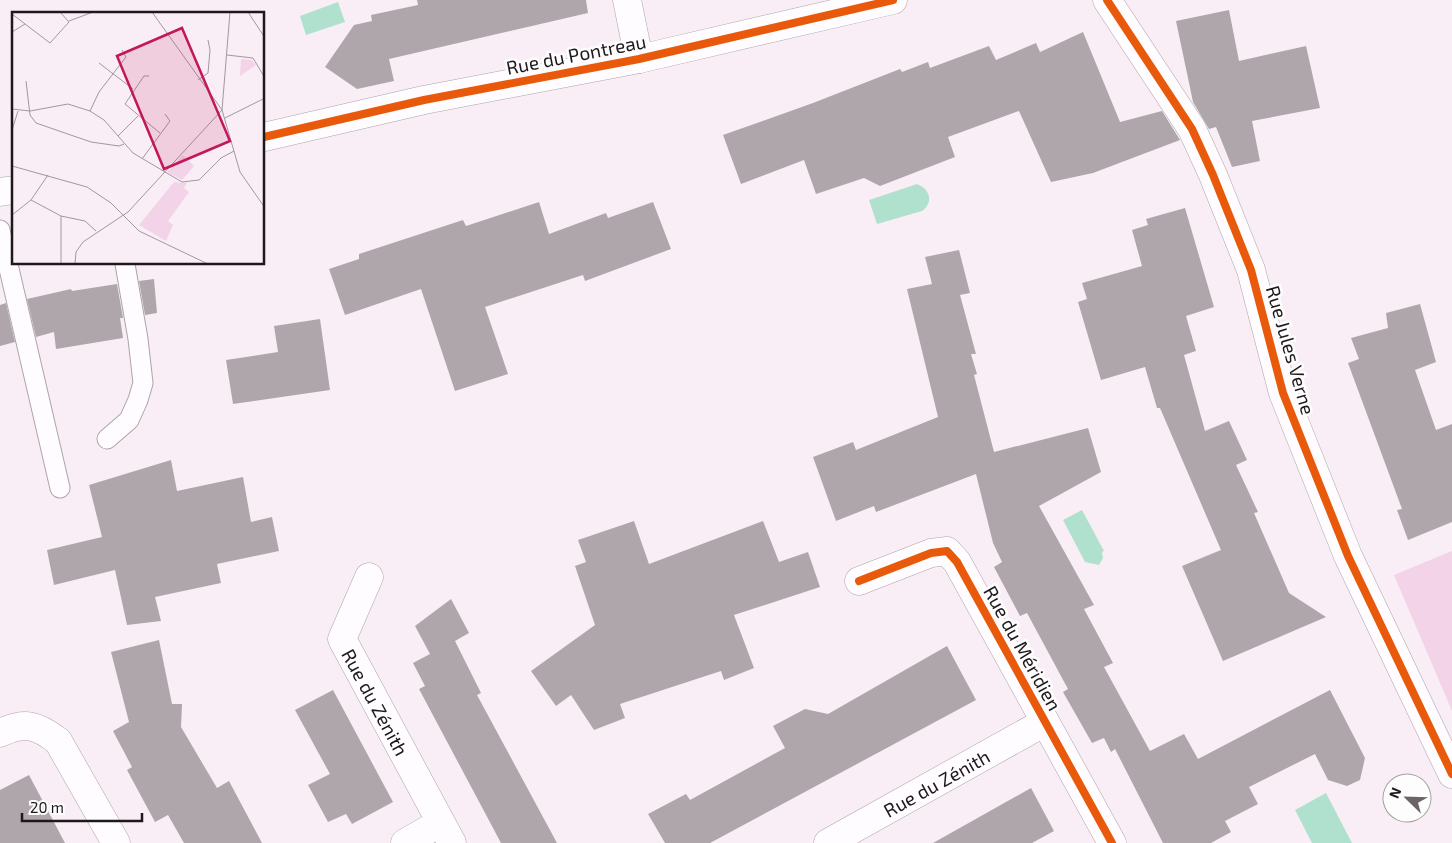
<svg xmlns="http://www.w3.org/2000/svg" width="1452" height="843" viewBox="0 0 1452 843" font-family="'Exo 2',sans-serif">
<rect width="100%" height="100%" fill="#f9eef5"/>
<!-- green -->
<path fill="#f3d3e8" d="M1452,551V711L1394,575Z"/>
<!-- water -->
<path fill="#b0e1cf" d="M338,2L345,22L306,35L300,16Z
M917,184C930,189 934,202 922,211L877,224L869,200Z
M1082,510L1104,551L1102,552L1103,558L1099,565L1085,562L1063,520Z
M1326,793L1352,843H1312L1295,810Z"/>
<!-- building -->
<path fill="#afa6ac" d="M417,0H586L588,13L389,59L394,81L357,89L325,67L354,25L372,21L371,15L418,5Z
M1229,10L1239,61L1306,46L1320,108L1252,121L1260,161L1232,167L1216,127L1209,129L1193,102L1176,21Z
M1083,32L1120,122L1162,111L1180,140L1093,173L1051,182L1019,111L948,137L955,157L880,186L864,178L816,194L804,160L741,184L723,135L813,103L900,69L902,72L928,62L930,68L989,46L996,60L1036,43L1040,52Z
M539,202L549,234L606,213L608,218L653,202L671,249L585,281L583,275L485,307L508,374L455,391L421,289L345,315L329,269L359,259V254L463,220L466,226Z
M1185,208L1214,307L1186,316L1196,351L1184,355L1205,431L1229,421L1247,460L1236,465L1258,512L1254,513L1289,593L1326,617L1223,661L1182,566L1221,550L1160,408H1157L1145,367L1101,380L1078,302L1087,299L1082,283L1142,266L1132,230L1148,225L1146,219Z
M959,250L970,293L960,295L976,354H971L977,374L974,375L994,452L1088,428L1101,472L1039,506L1094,605L1084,609L1113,663L1104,667L1150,751L1184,734L1198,759L1330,690L1365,758L1360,780L1347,786L1328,780L1315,754L1249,787L1258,804L1225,821L1231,832L1211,843H1163L1115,749L1111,752L1104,738L1092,743L1063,692L1068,689L1027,613L1020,616L994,567L1002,562L993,543L976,474L876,512L874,506L836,521L813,457L853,442L856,450L938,417L907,289L932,284L925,257Z
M154,279L157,313L145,315L139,281Z
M117,284L123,318H120L123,338L56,349L54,332L36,337L27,299L71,289L72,291Z
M6,303L15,342L0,346V305Z
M1420,304L1436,362L1415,370L1436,430L1452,424V522L1408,540L1397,510L1402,509L1348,363L1359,359L1351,338L1388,328L1386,313Z
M320,319L330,390L233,404L226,360L278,352L274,326Z
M171,460L177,491L243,477L251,522L272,517L279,551L217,564L221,583L155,597L161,621L127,625L115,570L54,585L47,550L102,537L89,485Z
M634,521L649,564L763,521L779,562L808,552L820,587L734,615L754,668L724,680L721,671L620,704L625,718L594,730L571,695L556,706L531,671L595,625L575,566L586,562L578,540Z
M451,599L469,633L455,641L481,693L477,695L557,843H501L419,689L425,686L413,663L430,654L415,626Z
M159,640L172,704H182L181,727L217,788L229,781L262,843H184L168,815L155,822L127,770L132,767L113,731L129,722L111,652Z
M947,646L976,700L710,843H665L648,814L686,794L690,800L785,748L773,726L805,709L828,714Z
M333,690L393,802L352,824L346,814L328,822L308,785L330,774L295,710Z
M29,775L65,843H0V790Z
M1031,788L1054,831L1032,843H933Z"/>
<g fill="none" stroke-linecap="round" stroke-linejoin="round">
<!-- lane casing -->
<g stroke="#aca4a9" stroke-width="21">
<path id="lane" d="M0,230L60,488
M107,439L129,420L138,400L143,383L138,339L125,264"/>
</g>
<!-- street casing -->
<g stroke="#aca4a9" stroke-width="29">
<g id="street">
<path d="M627,0L639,59"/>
<path d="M1107,0L1192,129L1213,175L1251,270L1283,393L1348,556L1452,774"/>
<path d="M264,137L424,100L639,59L893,0"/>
<path d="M0,192L14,190"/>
<path id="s1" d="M369,577L342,639L452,843"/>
<path d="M859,581L931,553L947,551L957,562L1112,843"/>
<path d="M0,733C25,721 37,725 58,741L116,843"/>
<path d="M405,843L440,823"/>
<path id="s2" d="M828,843L1045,722"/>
</g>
</g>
<!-- lane -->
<use href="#lane" stroke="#fefcfe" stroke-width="19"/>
<!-- street -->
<use href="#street" stroke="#fefcfe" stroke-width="28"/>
<!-- cycleway casing -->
<g stroke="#fdfdfd" stroke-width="11">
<path id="cycleway" d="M1107,0L1192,129L1213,175L1251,270L1283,393L1348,556L1452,774
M264,137L424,100L639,59L893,0
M859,581L931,553L947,551L957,562L1112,843"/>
</g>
<!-- cycleway -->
<use href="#cycleway" stroke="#e8590c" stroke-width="8"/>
</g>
<g text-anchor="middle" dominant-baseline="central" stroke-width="5" stroke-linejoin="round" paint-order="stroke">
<!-- street labels -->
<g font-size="19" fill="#1e181c" stroke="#fdfdfd">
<text transform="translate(576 54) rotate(-11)">Rue du Pontreau</text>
<text transform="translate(1291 350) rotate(74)">Rue Jules Verne</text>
<text transform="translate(1023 648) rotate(61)">Rue du Méridien</text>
<text stroke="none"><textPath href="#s1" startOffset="139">Rue du Zénith</textPath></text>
<text stroke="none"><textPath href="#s2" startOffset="124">Rue du Zénith</textPath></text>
</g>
</g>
<!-- overview -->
<g transform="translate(12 12)">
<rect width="252" height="252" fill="#f9eef5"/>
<path d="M229,47L240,48L244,53L228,64ZM171,143L182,154L170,168L155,160ZM162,170L175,171L172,176L177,180L156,209L161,213L154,229L127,213Z" fill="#f3d3e8"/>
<path fill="none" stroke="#a1989e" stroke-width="1" d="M140,0L210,98L228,160L253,196M236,0L253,26M0,2L38,31L57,10L48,0M57,9L81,0M0,20L13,12M215,43L241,46L253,66M87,51L121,77M137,64H132L113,92L148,121M186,68L196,61L198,38L196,28M14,69L18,103L24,111L79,130L107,134L112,132M0,97L18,99L56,92L78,99L92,108L121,141L170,170L187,168L209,146L222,139M210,98L218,0M78,99L87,80L114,45L110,38M213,106L253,86M0,118L6,99M106,124L126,104M130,147L158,109L153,102M0,154L75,175L99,191L127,219L196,252M19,188L49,204L73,209L84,219M0,203L19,188L36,163M49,252V204M63,252L64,240L71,230L116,200L210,98"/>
<path fill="#c2185b" fill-opacity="0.15" stroke="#c2185b" stroke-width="2.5" d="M170,16L218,129L152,157L105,44Z"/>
<rect width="252" height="252" fill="none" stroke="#1e181c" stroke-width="2.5"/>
</g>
<!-- north arrow -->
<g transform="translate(1407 798) rotate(293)"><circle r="24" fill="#fdfdfd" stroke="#a4a1a3"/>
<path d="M0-4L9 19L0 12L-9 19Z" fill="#6b6368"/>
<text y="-8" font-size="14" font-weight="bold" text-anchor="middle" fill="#1e181c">N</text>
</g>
<!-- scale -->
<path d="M22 813v8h120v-8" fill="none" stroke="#1e181c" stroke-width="2.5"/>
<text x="30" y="813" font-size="15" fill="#1e181c" stroke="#fdfdfd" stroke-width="4" paint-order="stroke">20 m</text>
</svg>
